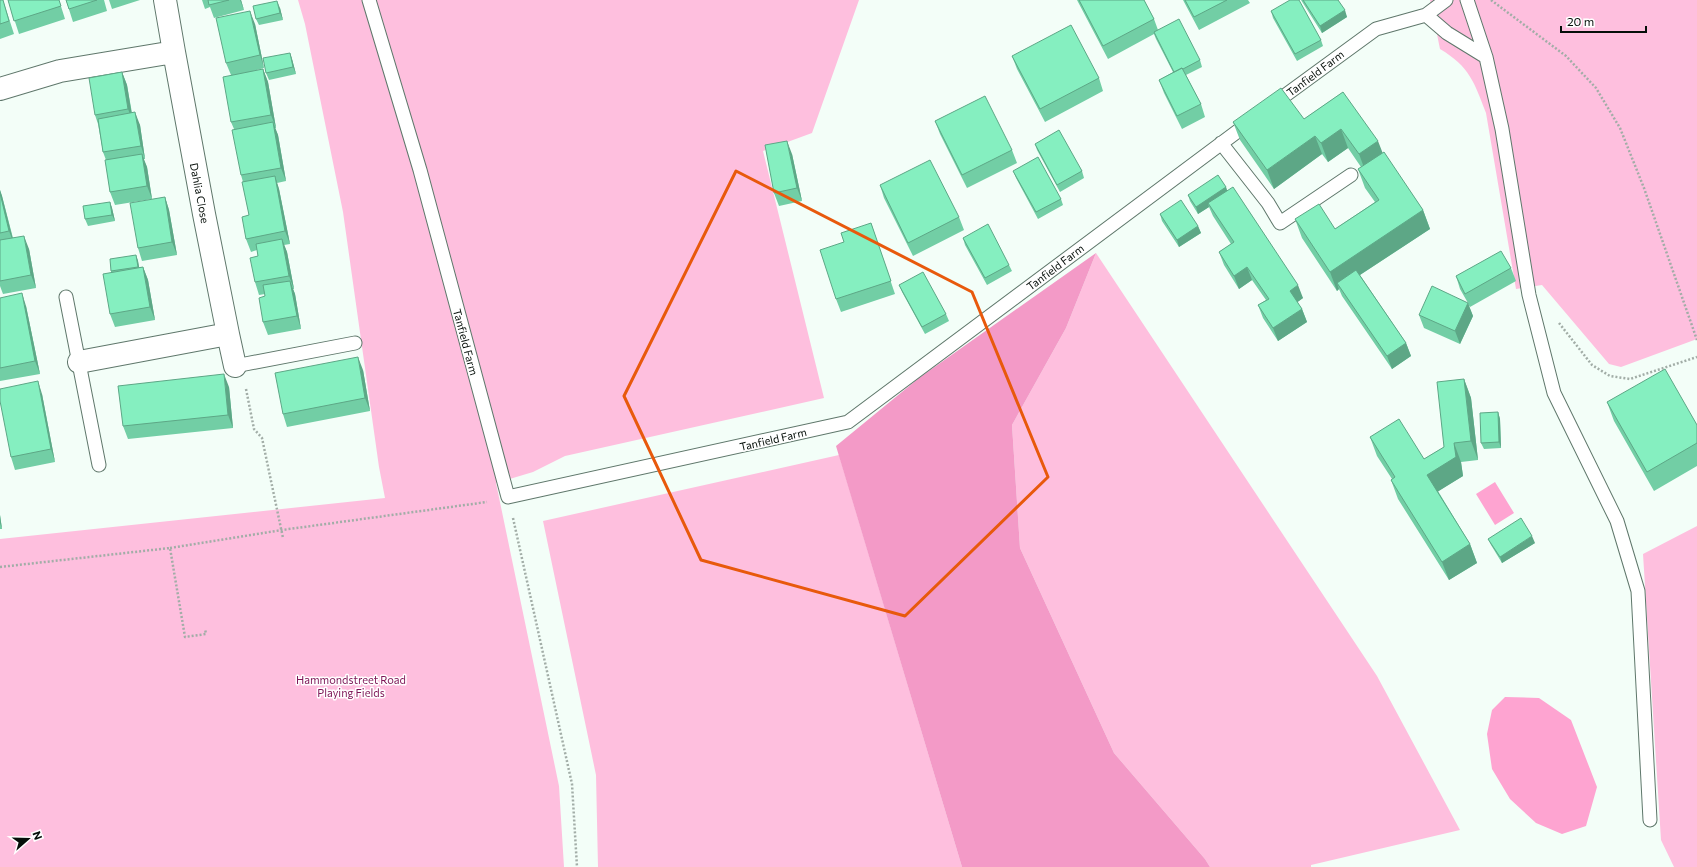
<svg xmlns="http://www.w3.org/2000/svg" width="1697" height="867" viewBox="0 0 1697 867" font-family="Commissioner,sans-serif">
<rect width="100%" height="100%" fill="#f3fef8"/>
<!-- green -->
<path fill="#febfde" d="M298,0H859L812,133L763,151L824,398L565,456L533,472L496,483L559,786L564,867H0V539L385,498L379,467L343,212L305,24Z
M1430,0H1697V339L1621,367L1609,364L1542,285L1516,289L1486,113C1474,82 1470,67 1440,49Z
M1096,253L1377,676L1460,830L1311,865V867H1210L1205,859L1114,753L1020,548L1012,425L1066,328Z
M839,455L962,867H598L596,775L543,521Z
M1697,526V867H1674L1661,840L1643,554Z"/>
<!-- forest -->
<path fill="#f39ac7" d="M1096,253L1066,328L1012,425L1020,548L1114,753L1205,859L1210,867H962L836,446L919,378Z"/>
<!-- water -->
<path fill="#fea4d1" d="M1495,482L1514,513L1495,525L1476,494Z
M1505,697L1539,698L1571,720L1597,787L1586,826L1562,834L1536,823L1510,799L1492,769L1487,734L1492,710Z"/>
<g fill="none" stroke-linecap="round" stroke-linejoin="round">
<!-- lane casing -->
<g stroke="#5f776b" stroke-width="15">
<path id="lane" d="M369,0L420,170L508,497L848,422L1250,122
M1467,0L1486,57L1502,129L1529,295L1554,393L1617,521L1638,591L1650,820
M1426,15L1447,33L1486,57
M1272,105L1376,29L1426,15L1446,0
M1221,143L1268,203L1280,223L1351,175
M66,297L99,465
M235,366L355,343"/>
</g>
<!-- street casing -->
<g stroke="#5f776b" stroke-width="24">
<path id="street" d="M165,0L174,52
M0,89L60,71L174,52L204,214L228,334L79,362
M228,334L235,366"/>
</g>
<!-- path -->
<path stroke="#a2ada7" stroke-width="2.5" stroke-dasharray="2 2" stroke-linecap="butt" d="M1491,0L1566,56L1596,88L1620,128L1644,188L1697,340
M1559,323L1592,365L1610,376L1630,379L1697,357
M246,389L254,429L262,438L283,538
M513,518L572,784L577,867
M170,548L282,530L487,502
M0,567L170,548L185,637L206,634L205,629"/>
<!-- lane -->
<use href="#lane" stroke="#fff" stroke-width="13"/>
<!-- street -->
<use href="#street" stroke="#fff" stroke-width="22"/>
</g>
<!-- wall -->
<path fill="#72cea5" d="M0,0H3L14,34L0,39Z
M8,0H59L65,19L19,34Z
M66,0H104L107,11L73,22Z
M109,0H140L112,9Z
M202,0H241L244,10L214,18L210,7L205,9Z
M1077,0H1144L1154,19L1158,30L1200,60L1202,67L1186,75L1201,104L1205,117L1182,129L1164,93L1159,80L1173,72L1156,39L1154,34L1108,59Z
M1183,0H1248L1250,3L1199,30Z
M1301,0H1338L1347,17L1322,33Z
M280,8L283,20L259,25L256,19Z
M1271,11L1321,40L1323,46L1297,61L1273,18Z
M255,24L264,68L253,71L263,69L268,82L276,128H275L278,135L286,181L277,183L279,189L290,244L284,245L287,252L294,289H293L295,294L301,329L268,335L263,322L265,296V294L259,295L255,282L258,256L257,250L251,252L246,239L249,215L243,182L241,175L234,129L231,122V75L226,63Z
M290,53L292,59L296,74L269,80L266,73Z
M1012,56L1099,78L1103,91L1045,122L1017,69Z
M122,72L127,85L132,113L140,125L145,159H143L147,167L152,199L115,205L110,192L106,160L103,152L98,124L95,115Z
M1343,92L1382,153L1423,210L1430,229L1360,275L1406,343L1411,356L1392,369L1342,296L1339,289L1337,291L1302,238L1295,219L1335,229L1375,202L1365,188L1358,169L1361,167L1348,148L1328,162L1322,154L1274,189L1240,140L1233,122L1304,119Z
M935,121L1012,150L1017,163L967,188L940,134Z
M1035,144L1082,171L1084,178L1060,192L1037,150Z
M792,154L802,201L779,206L774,193Z
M1013,171L1061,199L1063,205L1038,219L1016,178Z
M880,185L959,217L964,230L913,256L884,198Z
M1226,187L1227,191L1303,298L1297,302L1302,309L1307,322L1278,341L1263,318L1258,305L1266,300L1252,280L1239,289L1224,265L1219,252L1231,244L1213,216L1209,207L1198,214L1190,201L1188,195Z
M0,190L2,196L13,238L29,249L36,288L3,294L0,286Z
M165,197L169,210L177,255L142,261L138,248Z
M110,202L112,208L115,221L88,226L85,219Z
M1160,214L1198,226L1201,233L1179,247L1162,221Z
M871,223L895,294L841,312L836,299L844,242Z
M963,238L1009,265L1012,271L987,285L965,245Z
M136,255L138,261L139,267H143L148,280L155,320L115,327L110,314L111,271Z
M1511,268L1516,281L1470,307L1468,304L1473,316L1460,344L1424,328L1419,315L1468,303L1460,289L1456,276Z
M899,285L946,314L949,321L925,334L902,292Z
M0,298L26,306L40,374L0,381Z
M363,370L370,411L287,427L283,414Z
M1464,379L1471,398L1478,460L1461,462L1463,476L1438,491L1470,544L1477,563L1449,580L1398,499L1391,480L1392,479L1377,456L1370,437L1424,459L1444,447Z
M229,387L233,428L128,439L123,426Z
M42,394L55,462L15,470L11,457Z
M1607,402L1697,425V466L1654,491L1614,421Z
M1498,412L1500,419L1501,448L1484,449L1481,443Z
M0,515L2,529H0Z
M1488,539L1535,543L1502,563L1491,545Z"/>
<!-- shaded-wall -->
<path fill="#5da786" d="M240,0H241L244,10Z
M277,1L280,8L283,20L280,13Z
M1345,10L1347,17L1322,33L1320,26Z
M250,11L255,24L264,68L260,55Z
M290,53L292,59L296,74L293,67Z
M263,69L268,82L276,128L271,115Z
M122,72L127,85L133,122L128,109Z
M135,112L140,125L145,159L141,146Z
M273,122L278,135L286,181L281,168Z
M1341,129L1348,148L1328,162L1321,143Z
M1315,136L1322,154L1274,189L1267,170Z
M787,141L792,154L802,201L797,188Z
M1378,141L1385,159L1366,173L1359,154Z
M142,154L147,167L152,199L147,186Z
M275,176L279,189L290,244L285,231Z
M1226,187L1228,194L1208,203L1209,207L1198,214L1196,207Z
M0,190L2,196L14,244L9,231L0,193Z
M165,197L169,210L177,255L172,242Z
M110,202L112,208L115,221L112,215Z
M1423,210L1430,229L1340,288L1337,283L1339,289L1337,291L1330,272Z
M1198,226L1201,233L1179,247L1177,240Z
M24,236L29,249L36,288L31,275Z
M282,239L287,252L294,289L289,276Z
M136,255L138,261L140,273L138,267Z
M143,267L148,280L155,320L150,307Z
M1247,267L1252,280L1239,289L1234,276Z
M290,281L295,294L301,329L297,316Z
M1298,285L1303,298L1295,304L1290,291Z
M22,293L26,306L40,374L35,361Z
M1468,303L1473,316L1460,344L1455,331Z
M1302,309L1307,322L1278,341L1273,328Z
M1406,343L1411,356L1392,369L1387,356Z
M358,357L363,370L370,411L365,398Z
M224,374L229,387L233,428L228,415Z
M1464,379L1471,398L1478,460L1471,441Z
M38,381L42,394L55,462L51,449Z
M1498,412L1500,419L1501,448L1499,442Z
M1454,443L1461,462L1463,476L1434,494L1427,475Z
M0,515L2,529L0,523Z
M1532,536L1535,543L1502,563L1500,557Z
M1470,544L1477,563L1449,580L1442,562Z"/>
<!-- building -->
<path fill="#85efc0" stroke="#5da786" d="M0,0H3L9,21L0,24Z
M8,0H59L61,6L14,21Z
M66,0H97L69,9Z
M208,0H229L209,5Z
M1079,0H1144L1154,19L1103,46Z
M1185,0H1227L1194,17Z
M1290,0H1299L1321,40L1295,54L1271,11Z
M1303,0H1338L1345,10L1320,26Z
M277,1L280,13L256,19L253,6Z
M250,11L260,55L226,63L216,18Z
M1179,19L1200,60L1183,69L1182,68L1174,72L1154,32Z
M1071,25L1099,78L1040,109L1012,56Z
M290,53L293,67L266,73L263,58Z
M1182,68L1201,104L1177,116L1159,80Z
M263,69L271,115L231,122L223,77Z
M122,72L128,109L95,115L89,78Z
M1281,88L1304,119L1343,92L1378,141L1359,154L1341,129L1321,143L1315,136L1267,170L1233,122Z
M985,96L1012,150L962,175L935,121Z
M135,112L141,146L103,152L98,119Z
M273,122L281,168L241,175L232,130Z
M1059,130L1082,171L1057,185L1035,144Z
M787,141L797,188L774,193L765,145Z
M1384,152L1423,210L1330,272L1295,219L1319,204L1335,229L1379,200L1358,169Z
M142,154L147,186L110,192L105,160Z
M1038,157L1061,199L1036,212L1013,171Z
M930,160L959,217L908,243L880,185Z
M1218,175L1226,187L1196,207L1188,195Z
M275,176L285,231L246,239L242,217L249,215L242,182Z
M1233,187L1298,285L1290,291L1302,309L1273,328L1258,305L1269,299L1247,267L1234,276L1219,252L1234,242L1208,203Z
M0,193L9,231L0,233Z
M165,197L172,242L138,248L130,203Z
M1181,200L1198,226L1177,240L1160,214Z
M110,202L112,215L85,219L83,206Z
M871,223L891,281L836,299L820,250L844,242L841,233Z
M988,224L1009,265L985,278L963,238Z
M24,236L31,275L0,281V240Z
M282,239L289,276L255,282L250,258L258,256L256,244Z
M1501,251L1511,268L1465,294L1456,276Z
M136,255L138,267L111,271L110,259Z
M143,267L150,307L110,314L103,274Z
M1356,270L1406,343L1387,356L1337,283Z
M923,272L946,314L922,327L899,285Z
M290,281L297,316L263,322L259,298L265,296L263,285Z
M1432,286L1468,303L1455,331L1419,315Z
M22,293L35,361L0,368V298Z
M358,357L365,398L283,414L275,373Z
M1665,369L1697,425V443L1647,472L1607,402Z
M224,374L228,415L123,426L118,386Z
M1464,379L1471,441L1454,443L1456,457L1427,475L1470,544L1442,562L1391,480L1395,477L1370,437L1399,419L1424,459L1444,447L1437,382Z
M38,381L51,449L11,457L0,401V389Z
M1498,412L1499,442L1481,443L1480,413Z
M1521,518L1532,536L1500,557L1488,539Z"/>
<!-- marked area -->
<path fill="none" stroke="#e8590c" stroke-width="3" stroke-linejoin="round" d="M736,171L972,292L1048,477L905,616L701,560L624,396Z"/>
<g text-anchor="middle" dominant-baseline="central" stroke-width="3" stroke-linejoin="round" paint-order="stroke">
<!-- street labels -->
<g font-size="11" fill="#050e09" stroke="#fff">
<text transform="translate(1315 73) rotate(-37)">Tanfield Farm</text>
<text transform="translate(200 193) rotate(79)">Dahlia Close</text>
<text transform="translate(1055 267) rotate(-37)">Tanfield Farm</text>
<text transform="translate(466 342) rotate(75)">Tanfield Farm</text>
<text transform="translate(773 439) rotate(-13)">Tanfield Farm</text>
</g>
<!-- park labels -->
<g font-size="11" fill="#7c1455" stroke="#fff">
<text x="351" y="679">Hammondstreet Road<tspan x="351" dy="13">Playing Fields</tspan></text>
</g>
</g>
<!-- north arrow -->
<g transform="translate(28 839) rotate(70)" stroke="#ffffff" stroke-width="3" paint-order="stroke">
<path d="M0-3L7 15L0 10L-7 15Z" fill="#050e09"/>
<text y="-6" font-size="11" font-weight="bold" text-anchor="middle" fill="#050e09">N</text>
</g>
<!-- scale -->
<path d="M1561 26v6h85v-6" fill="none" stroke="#050e09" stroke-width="2"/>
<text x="1567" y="26" font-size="12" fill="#050e09" stroke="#ffffff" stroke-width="3" paint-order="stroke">20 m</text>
</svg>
